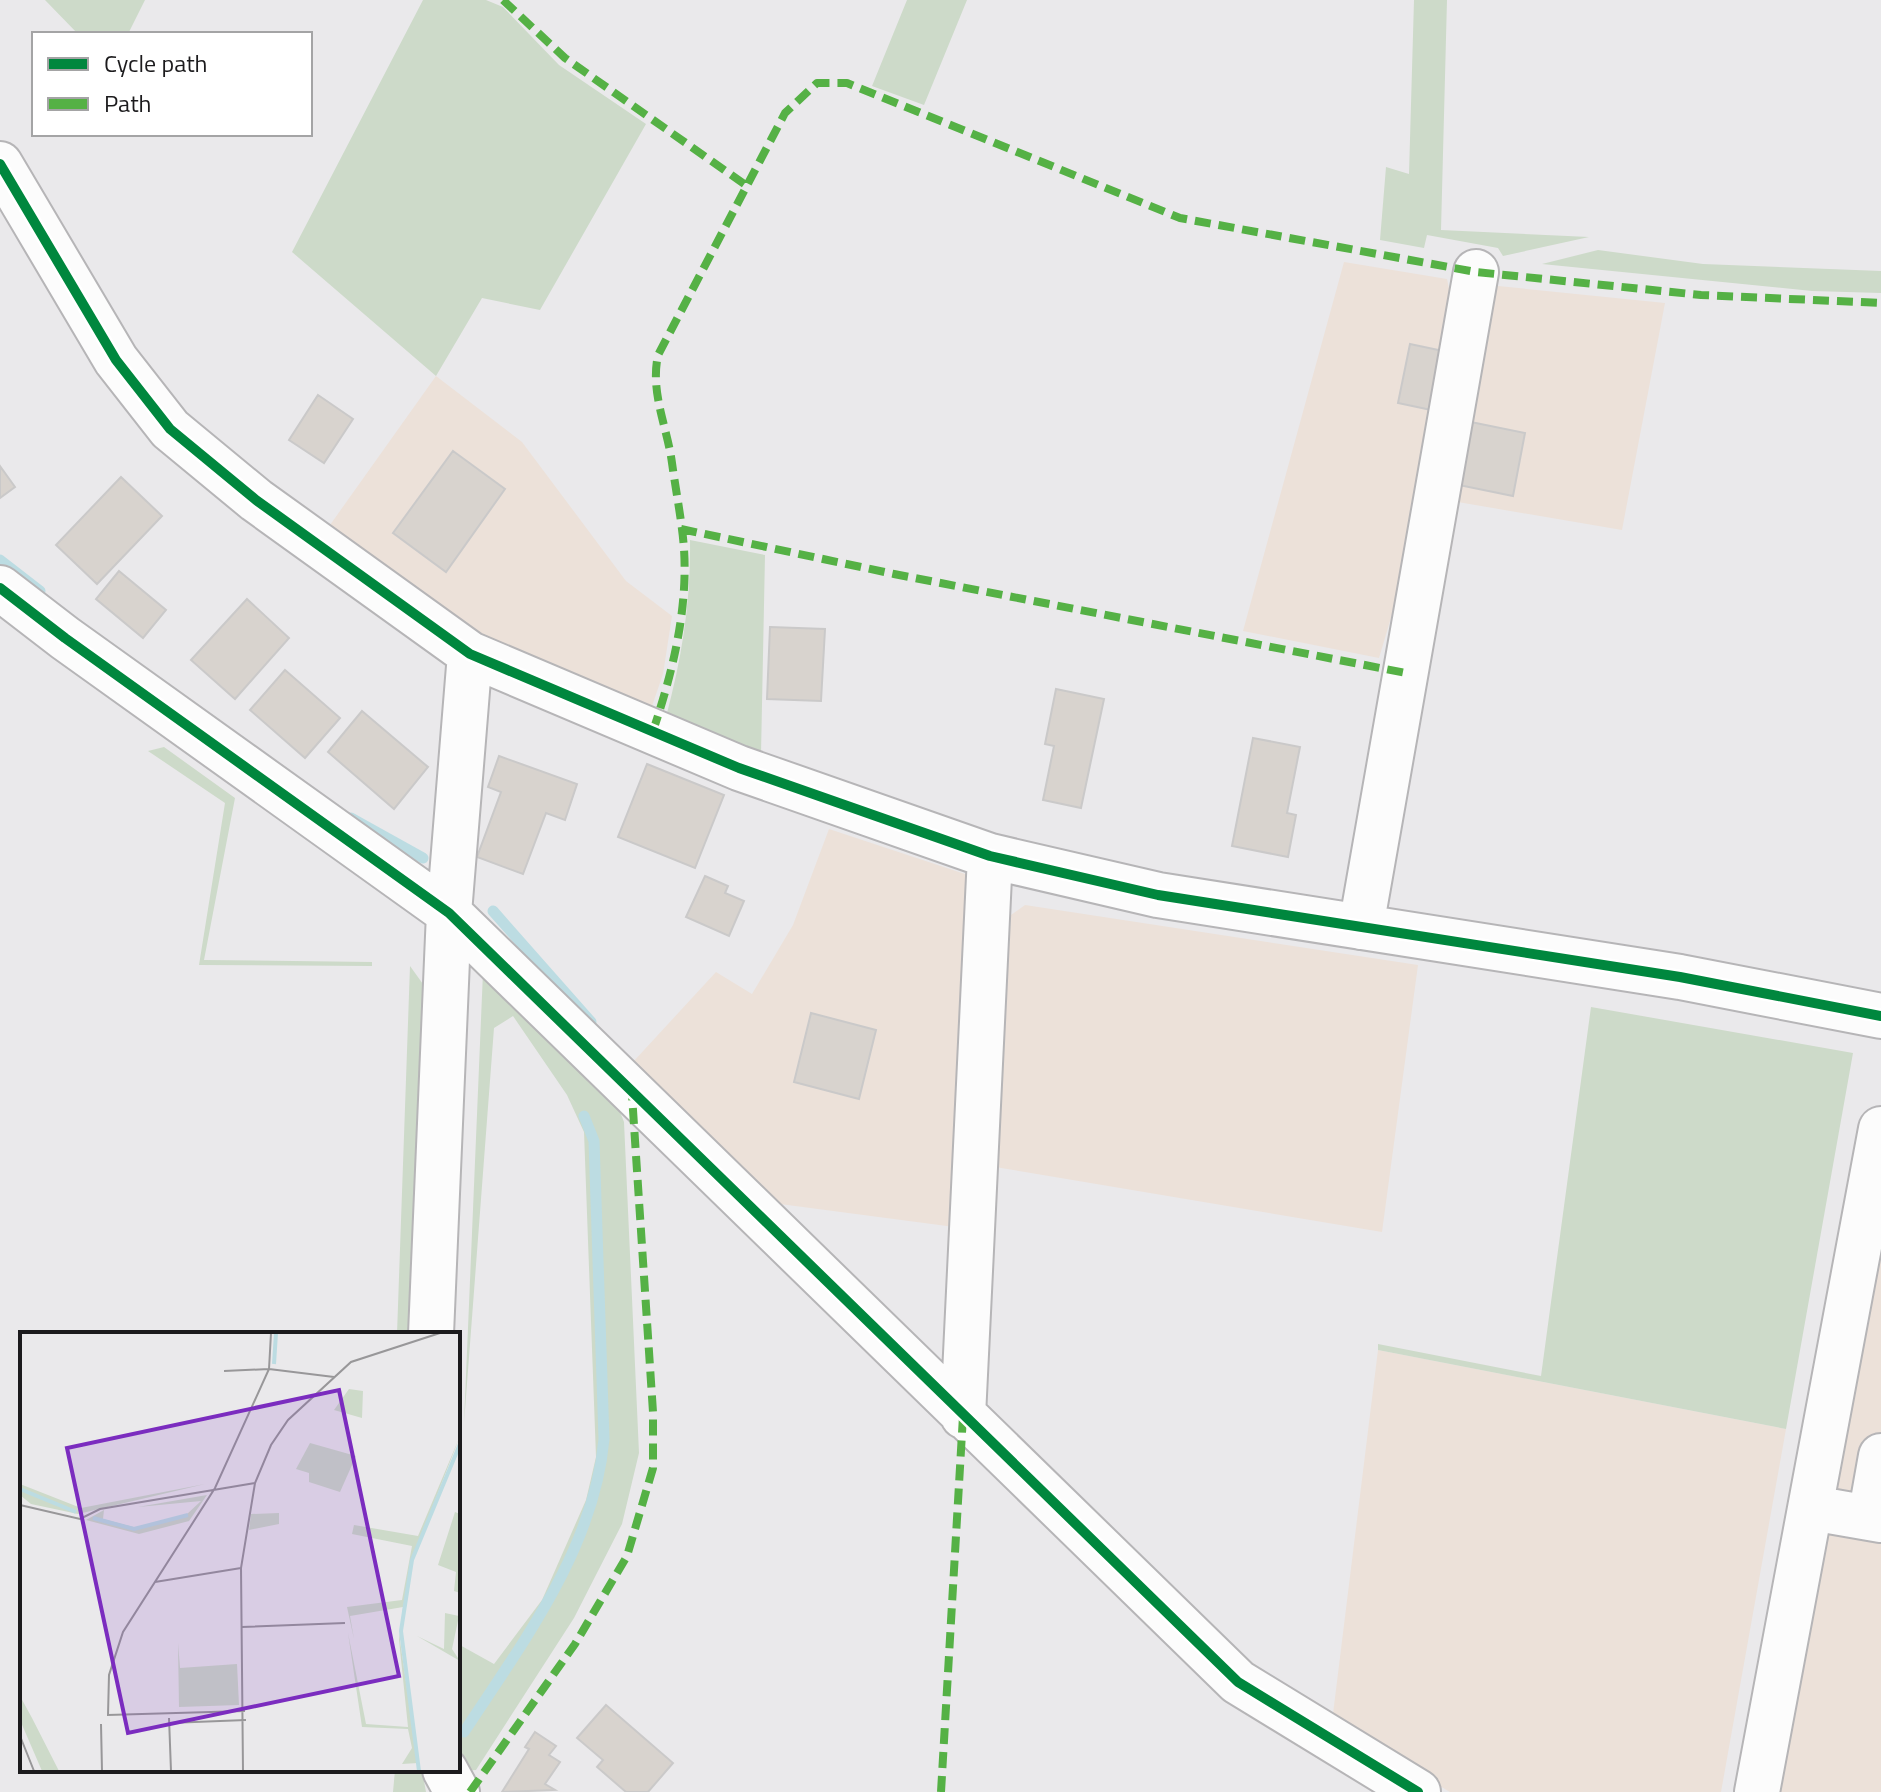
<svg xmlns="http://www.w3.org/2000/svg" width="1881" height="1792" viewBox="0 0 1881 1792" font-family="'Titillium Web',sans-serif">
<rect width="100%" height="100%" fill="#eae9eb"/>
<!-- industrial -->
<path fill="#ece1d9" d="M1344,262L1447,279L1456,322L1401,584L1379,658L1243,631Z
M1488,285L1665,303L1622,530L1446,500Z
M436,376L522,442L626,581L672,616L663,674L651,709L496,645L330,525Z
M829,829L980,879L962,1228L780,1204L633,1062L716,972L752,994L793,925Z
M1025,905L1418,965L1382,1232L995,1167L1011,915Z
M1881,1198V1792H1767Z
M1378,1350L1786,1429L1721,1792H1450L1332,1722Z"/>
<!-- green -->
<path fill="#cddac9" d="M45,0H145L128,34H78Z
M423,0H486L503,7L559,65L646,124L540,310L482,298L436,376L292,252Z
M907,0H967L924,105L872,86Z
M1414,0H1447L1441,230L1589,237L1503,256L1498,248L1427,235L1424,248L1380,240L1386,167L1409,174Z
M1598,250L1703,264L1881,271V293L1812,291L1542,264Z
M690,540L765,555L761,754L666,717C682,657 691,602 690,540Z
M164,747L235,798L204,960L372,962V966L199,965L225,803L148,751Z
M410,966L433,998L419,1334H397Z
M483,972L612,1091L624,1122L639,1453L622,1524L574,1618L476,1770L462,1771L458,1761V1644L494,1664L542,1600L586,1500L596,1457L584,1132L567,1095L513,1016L494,1028L464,1423Z
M1591,1007L1853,1053L1786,1429L1378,1350V1344L1541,1376Z
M395,1770H422L426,1792H393Z"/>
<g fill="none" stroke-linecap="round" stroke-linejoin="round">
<!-- stream -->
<path stroke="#bcdce2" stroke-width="11" d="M0,560L40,591
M351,818L423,858
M493,911L591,1022
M464,1732C523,1642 594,1549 604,1439L594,1141L584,1116"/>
</g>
<!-- building -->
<path fill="#d8d3ce" stroke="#cac9c9" stroke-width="2" d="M1410,344L1448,352L1436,411L1398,403Z
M318,395L353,419L324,463L289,440Z
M1466,421L1525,433L1513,496L1454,484Z
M453,451L505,489L446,572L393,533Z
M0,466L15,487L0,498Z
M121,477L162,516L97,584L56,545Z
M119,571L166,610L143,638L96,599Z
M247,599L289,638L235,699L191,660Z
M770,627L825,629L821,701L767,699Z
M285,670L340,718L305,758L250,710Z
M1056,689L1104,699L1081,808L1043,800L1054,746L1045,744Z
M362,711L428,767L394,809L328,752Z
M1253,738L1300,747L1287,813L1296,815L1288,857L1232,846Z
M499,756L577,784L565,820L546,813L523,874L477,857L501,792L488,787Z
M647,764L724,795L695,868L618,837Z
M705,876L728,886L725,893L744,901L729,936L686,917Z
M811,1013L876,1030L859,1099L794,1082Z
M606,1705L673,1763L648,1792H626L597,1767L603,1760L577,1738Z
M535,1732L556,1746L549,1755L560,1762L545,1784L555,1790L502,1792L529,1749L525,1747Z"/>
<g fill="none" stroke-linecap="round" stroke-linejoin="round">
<!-- minor casing -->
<g stroke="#b6b5b7" stroke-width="48">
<path id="minor" d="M0,164L116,360L170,429L256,500L470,654L739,768L990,856L1158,895L1680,977L1881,1016
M0,588L65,638L449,913L1238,1682L1418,1792
M1361,927L1476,272
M431,1334L449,913L470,654
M963,1416L990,856
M1812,1508L1881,1520
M1870,1518L1881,1456
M445,1770L457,1792
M1757,1792L1881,1129"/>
</g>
<!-- minor -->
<use href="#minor" stroke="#fcfcfc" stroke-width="44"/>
<!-- quiet -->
<path stroke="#55b145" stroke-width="8" stroke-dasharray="16 8" stroke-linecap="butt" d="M503,0L565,58L747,186
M681,529L894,574L1406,673
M653,731C672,674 688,611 684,549C682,521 676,492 672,463C667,426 650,393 658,355L785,113L817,83H847L1180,218L1476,272L1701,295L1881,303
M470,1792L575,1644L627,1556L653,1468V1412L632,1095
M941,1792L963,1416"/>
<!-- cycleway casing -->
<g stroke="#fff" stroke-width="15">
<path id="cycleway" d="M0,164L116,360L170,429L256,500L470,654L739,768L990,856L1158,895L1680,977L1881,1016
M0,588L65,638L449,913L1238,1682L1418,1792"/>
</g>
<!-- cycleway -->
<use href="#cycleway" stroke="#00873e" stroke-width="10"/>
</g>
<!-- overview -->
<g transform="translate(20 1332)">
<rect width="440" height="440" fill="#eae9eb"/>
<path d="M329,57L343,59L342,86L314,78ZM440,104L392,228L380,309L398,431L382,432L392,416L388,397L342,395L328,301L346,392L388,395L379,308L383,275L330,284L334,307L327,275L382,268L392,214L332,202L334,193L398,204ZM290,111L336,124L320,160L289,150V141L276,137ZM0,152L61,176L185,152L58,182L11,172L0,163ZM187,163L169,189L119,202L66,188L84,178L83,187L117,196L166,183L181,169L118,175ZM435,180L440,182V261L434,259L436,240L418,233ZM259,181V192L229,198L231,182ZM425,281L439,284L432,317L440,329L397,304L424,317ZM158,311L160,336L217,332L219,373L159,375ZM0,364L12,386L39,439H22L0,388Z" fill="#cddac9"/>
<path fill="none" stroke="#bcdce2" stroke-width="4" d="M254,32L256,1M0,157L56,180M73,186L114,197L168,183M399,439L381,299L392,228L440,112"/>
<path fill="none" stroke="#989799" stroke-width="2" d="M204,39L249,37L314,45M0,173L60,187L80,177L235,151M135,250L221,236M222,295L325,291M225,379L88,383L89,343L103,300L195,156L249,37L251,1M149,386L151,439M149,391L226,388M81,392L82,439M0,404L14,439M223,439L221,236L235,151L251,113L268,88L331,30L420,1"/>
<path fill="#7b2cbf" fill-opacity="0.15" stroke="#7b2cbf" stroke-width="4" d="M319,58L379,344L108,401L47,116Z"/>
<rect width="440" height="440" fill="none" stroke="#1c1b1d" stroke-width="4"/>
</g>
<!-- legend -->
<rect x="32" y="32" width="280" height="104" fill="#ffffff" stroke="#a4a4a5" stroke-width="2"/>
<rect x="48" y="58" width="40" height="12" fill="#00873e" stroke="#a4a4a5" stroke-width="2"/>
<text x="104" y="72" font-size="24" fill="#1c1b1d">Cycle path</text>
<rect x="48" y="98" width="40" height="12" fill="#55b145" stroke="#a4a4a5" stroke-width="2"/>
<text x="104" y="112" font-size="24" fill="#1c1b1d">Path</text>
</svg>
